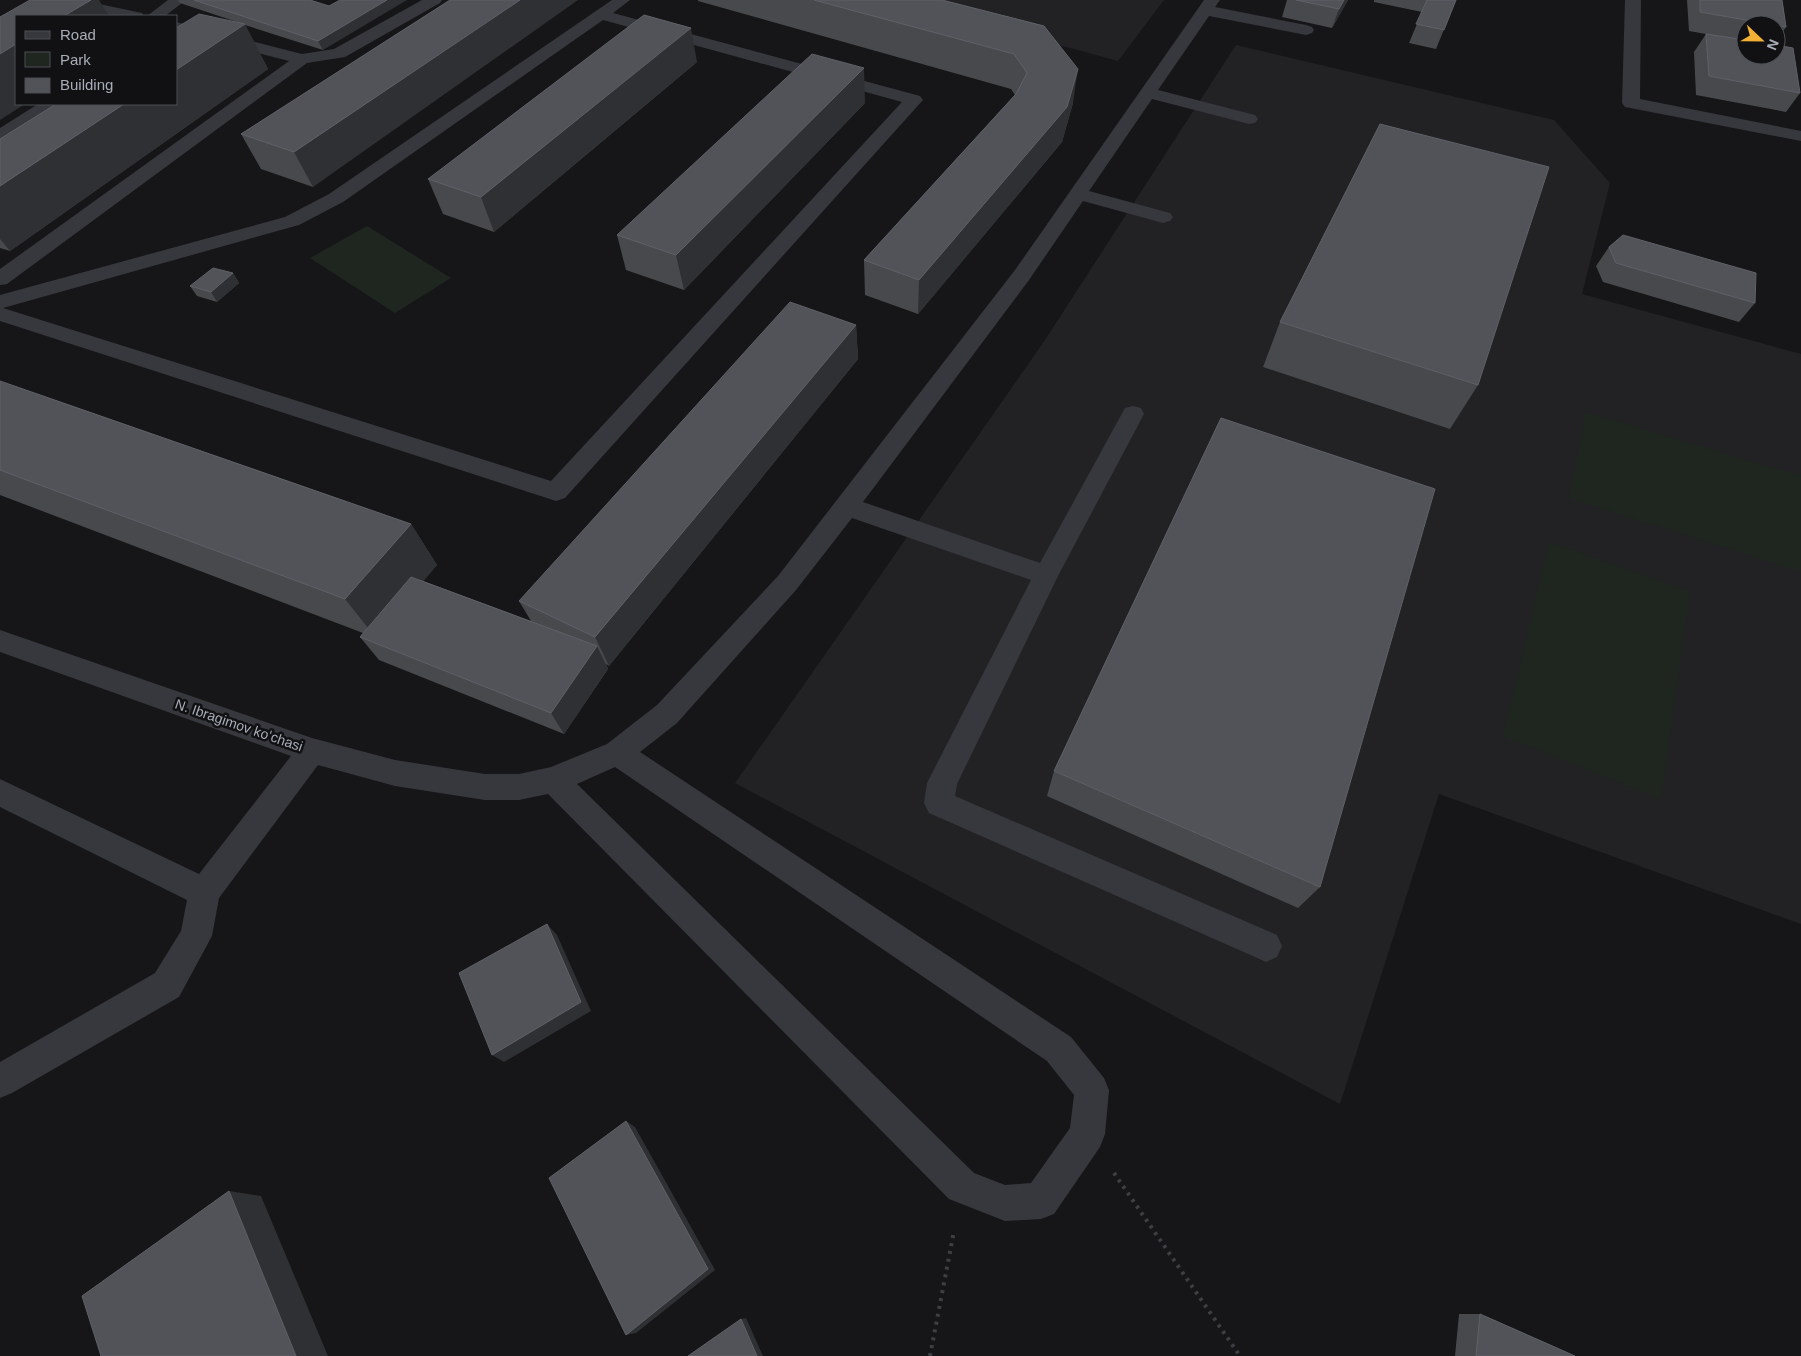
<svg xmlns="http://www.w3.org/2000/svg" width="1801" height="1356" viewBox="0 0 1801 1356" font-family="Arial,sans-serif">
<rect width="100%" height="100%" fill="#161618"/>
<!-- built -->
<path fill="#222225" d="M894,0H1164L1118,61Z
M1236,45L1554,120L1610,183L1582,294L1801,354V924L1439,794L1340,1104L735,783L1043,343Z"/>
<!-- green -->
<path fill="#1e261f" d="M367,226L451,278L395,313L310,258Z
M1586,412L1801,476V572L1569,498Z
M1549,542L1690,591L1661,799L1503,736Z"/>
<g fill="none" stroke-linecap="round" stroke-linejoin="round">
<!-- path -->
<path stroke="#3d3f44" stroke-width="4" stroke-dasharray="3 5" stroke-linecap="butt" d="M1114,1173L1240,1356
M930,1356L954,1231"/>
<!-- minor -->
<path fill="#37383d" fill-rule="evenodd" d="M49,0H80L142,13L144,16H114L51,3Z
M168,0H186L165,16H147Z
M422,0H442L440,3L345,57L307,63L7,284L0,285V269L289,61L176,32V22L302,54L334,49Z
M612,0H630L613,13L920,96L923,100L565,498L556,501L547,498L0,321V295L285,217L329,194ZM603,20L902,102L551,481L3,308L299,225L343,202Z
M1204,0H1220L1215,7L1306,25L1312,27L1314,30L1312,33L1306,35L1209,16L1158,90L1255,115L1258,119L1255,123L1249,124L1152,99L1089,191L1170,213L1173,217L1170,221L1163,223L1083,201L1029,280L863,502L1040,563L1125,408L1133,406L1141,408L1144,414L1058,576L957,784L955,796L1277,935L1282,946L1277,957L1266,962L1255,957L929,813L924,803L927,783L1031,580L852,518L796,590L677,723L640,752L1071,1037L1104,1078L1109,1090L1105,1134L1100,1147L1054,1214L1041,1219L1005,1221L949,1199L548,794L519,800H485L395,786L318,765L219,898L212,936L179,997L12,1093L0,1098V1062L155,973L181,931L187,900L0,807V779L199,874L291,756L0,652V630L312,738L395,760L485,774H519L551,767L607,744L657,705L778,576L1015,270ZM615,767L1047,1061L1074,1095L1070,1128L1031,1183L1005,1185L974,1173L577,784Z
M1625,0H1641L1640,99L1801,131V141L1625,107L1622,103Z
M38,104H59L56,108L6,140L0,141V128Z"/>
</g>
<!-- wall -->
<path fill="#47494d" d="M178,0H310L323,50L245,25L268,69L10,251L0,248V139L240,23L180,3Z
M450,0L313,187L261,169L241,134Z
M698,0H942L1044,26L1073,103L1062,142L918,314L865,295L864,260L1015,95L1011,89L698,1Z
M1287,0H1348L1332,28L1282,17Z
M1374,0H1456L1436,49L1409,43L1422,12L1374,2Z
M1687,0H1782L1786,27L1776,41V25H1746V55L1800,93L1786,112L1696,95L1694,52L1706,34L1689,31Z
M697,62L494,232L443,214L428,179Z
M865,103L684,290L626,270L617,235Z
M1609,247L1755,303L1739,322L1603,282L1596,266Z
M233,273L239,283L217,302L197,296L190,286Z
M1280,322L1478,385L1450,429L1263,367Z
M856,325L858,359L609,666L606,664L608,669L564,734L379,660L360,637L363,633L0,495V381L411,524L437,565L423,581L531,621L519,601Z
M1054,771L1320,887L1298,908L1047,796Z
M1459,1314H1480L1575,1356H1455Z"/>
<!-- shaded-wall -->
<path fill="#2f3033" d="M91,0H99L109,16H64Z
M387,0H407L323,50L318,41Z
M520,0H578L313,187L294,152Z
M1344,0H1348L1332,28L1339,9Z
M245,24L268,69L10,251L0,239V186L124,104H176V70Z
M691,28L697,62L494,232L481,197Z
M16,44V104H25L0,120V54Z
M864,68L865,103L684,290L676,255Z
M1078,69L1073,103L1062,142L918,314L919,280Z
M233,273L239,283L217,302L211,292Z
M856,325L858,359L609,666L595,637Z
M411,524L437,565L376,638L345,599Z
M597,646L608,669L564,734L551,713Z
M547,924L557,935L591,1011L504,1062L492,1055Z
M626,1121L635,1127L715,1270L636,1333L626,1335Z
M229,1191L261,1196L328,1356H296Z
M746,1318L763,1356H757L741,1319Z"/>
<!-- building -->
<path fill="#525359" stroke="#5f6168" d="M30,0H91L64,16H16V44L0,54V17Z
M194,0H310L329,6L340,0H387L318,41Z
M450,0H520L294,152L241,134Z
M814,0H942L1044,26L1078,69L1067,107L919,280L864,260L1016,94L1027,73L1014,54Z
M1296,0H1344L1339,9Z
M1427,0H1456L1444,30L1416,24Z
M1700,0H1782L1786,27L1700,12Z
M199,14L245,24L176,70V28Z
M644,15L691,28L481,197L428,179Z
M1706,34L1746,40V55H1776V45L1793,48L1800,93L1709,76Z
M812,54L864,68L676,255L617,235Z
M56,104H124L0,186V139Z
M1380,124L1549,167L1478,385L1280,322Z
M1623,235L1756,273L1755,303L1616,263L1609,247Z
M213,268L233,273L211,292L190,286Z
M790,302L856,325L595,637L519,601Z
M0,381L411,524L345,599L0,470Z
M1221,418L1435,489L1320,887L1054,771Z
M411,577L597,646L551,713L360,637Z
M547,924L581,1002L492,1055L459,973Z
M626,1121L708,1269L626,1335L549,1178Z
M229,1191L296,1356H101L82,1296Z
M1480,1314L1575,1356H1476Z
M741,1319L757,1356H688Z"/>
<g text-anchor="middle" dominant-baseline="central" stroke-width="5" stroke-linejoin="round" paint-order="stroke">
<!-- street labels -->
<g font-size="14" fill="#a8adb8" stroke="#111113">
<text transform="translate(239 725) rotate(19)">N. Ibragimov koʻchasi</text>
</g>
</g>
<!-- legend -->
<rect x="15" y="15" width="162" height="90" fill="#111113" stroke="#4d4f55"/>
<rect x="25" y="31" width="25" height="8" fill="#37383d" stroke="#4d4f55"/>
<text x="60" y="40" font-size="15" fill="#a8adb8">Road</text>
<rect x="25" y="52" width="25" height="15" fill="#1e261f" stroke="#4d4f55"/>
<text x="60" y="65" font-size="15" fill="#a8adb8">Park</text>
<rect x="25" y="78" width="25" height="15" fill="#525359" stroke="#4d4f55"/>
<text x="60" y="90" font-size="15" fill="#a8adb8">Building</text>
<!-- north arrow -->
<g transform="translate(1761 40) rotate(112)"><circle r="24" fill="#111113" stroke="#4d4f55"/>
<path d="M0-4L9 19L0 12L-9 19Z" fill="#f2b134"/>
<text y="-8" font-size="14" font-weight="bold" text-anchor="middle" fill="#a8adb8">N</text>
</g>
</svg>
